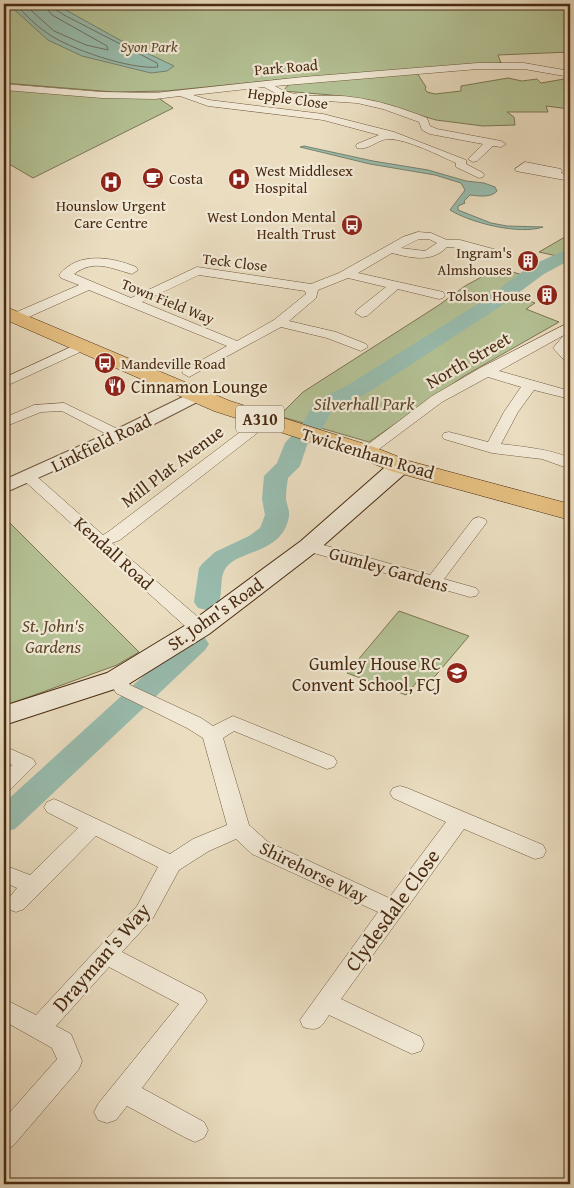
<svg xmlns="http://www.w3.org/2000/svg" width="574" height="1188" viewBox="0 0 574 1188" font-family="'Gentium Book Plus',serif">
<rect width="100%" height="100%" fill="#eaddc0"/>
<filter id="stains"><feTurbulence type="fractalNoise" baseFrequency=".004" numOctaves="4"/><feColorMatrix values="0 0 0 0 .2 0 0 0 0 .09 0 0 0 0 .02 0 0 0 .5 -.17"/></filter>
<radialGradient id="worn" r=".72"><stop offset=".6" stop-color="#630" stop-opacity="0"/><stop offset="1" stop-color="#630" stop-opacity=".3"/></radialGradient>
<!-- green -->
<path fill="#b4c295" stroke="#7e7653" d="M4,4H570V52L498,55L501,63L286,79L166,91L114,92L4,83Z
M417,73L426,87L425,89L427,92L435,94L461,91V86L508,78L522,81L537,79L541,83L570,78V109L546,106L548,112H507L514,117L515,125L483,126L436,120L373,101L331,95L283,91L290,83Z
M4,89L75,95L157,97L173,108L33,178L4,161Z
M570,234V249L557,256L539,252Z
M553,257L561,261L540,272L536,278L514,295L535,303L526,309L559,322L464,376L369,442L279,416L303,392L439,305L465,286L498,268L523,275Z
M4,517L139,652L117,665L4,706Z
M399,611L469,636L431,681L421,677L406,695L347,673Z"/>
<!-- water -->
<path fill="#98bcae" stroke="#78826f" d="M8,4H55L118,39L174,66L167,71L151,73L82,56L48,40Z
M304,146L373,161L428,170L466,181L484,183L495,187L497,191C491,198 479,196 470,195L464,201L465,203L458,206V210L491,223L507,226L543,227C519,235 471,223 450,210L465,190L461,183L435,175L370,164L300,147Z"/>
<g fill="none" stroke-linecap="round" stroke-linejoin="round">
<!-- shore -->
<path stroke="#707360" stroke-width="1" d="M15,4C25,14 35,25 47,33C69,49 131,70 158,67L157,63L64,15L55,9L53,4
M24,4L54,31L86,45L108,50L107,46L52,15L48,10L47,4"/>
<!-- river -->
<path fill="#98bcae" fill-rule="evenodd" d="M570,248V260L544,274L498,308L364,395L332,410L321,431L307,445L300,466L288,478C287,485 286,491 286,497C286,504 290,510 289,516C283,556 234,549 224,571C219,582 224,596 216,608L207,610L198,608L194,602L199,568L203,563L215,552L249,536L260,528L265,515L262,499L264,476L277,463L285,443L303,423L315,401L348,385L484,300L530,266Z
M195,635L205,638L209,644L205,650L15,829L4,832V803L185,638Z"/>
<!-- minor casing -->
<g stroke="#71573d" stroke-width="1">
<path id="minor" d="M478,63H524L570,71V77L524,69H478L275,86C297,101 327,93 351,97C377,100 402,108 427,118L430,126L437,129L501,141L506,144L501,147L493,146L477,161L473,162L468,159L483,144L430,134L422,130L419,122L383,109L357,103L294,99L281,96L264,87L193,95L209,100L323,114L394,132L466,160V164L483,173L484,175L483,177L479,178L456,167V163C438,155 409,140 390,139C379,138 369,151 357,148L356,146L357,144L379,135L323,120L208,106L180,96L155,99L102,98L4,90V84L102,92L155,93L303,77Z
M525,162L561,169L562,171L561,173L570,175V181L516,171L515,169Z
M418,232L431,233L447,240H460L497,250L499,253L493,257L459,248L447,247C432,263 411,258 392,253L358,273L443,292L445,295L443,298L439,299L398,289L367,316L362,317L355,313L357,310L386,287L348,278L318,290L316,298L289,321L336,332L366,344L368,347L361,351L327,338L281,327L189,377L182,373L184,370L227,346L89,290L22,320H12L10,317L12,314L79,285L61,278L59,275C78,251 112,257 136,267L138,270L132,274C110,268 94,259 74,274L131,298L197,267L311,284L339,273L403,237ZM419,239H429L437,243L425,251L401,248ZM199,275L305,291L306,294L274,320L237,341L142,302Z
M570,322V331L568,332H570V344L567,348L570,351V362L565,361L553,348L564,335L499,371L570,391V399L534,390L518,412L501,444C525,447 549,449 570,458V469L542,459L492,453L444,439L442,436L444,433L449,432L488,442L504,412L521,387L488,377L442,402L371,455H361L358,452L432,396L480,368Z
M84,341L91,345L89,348L4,387V378Z
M64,403L124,432L126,435L124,438H114L62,411L41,412L4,427V418L34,405Z
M265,416L270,417L272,420L270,423L120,540L112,543L206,624L209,628L206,632C193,635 185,626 176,618L20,477L22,474H34L103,535L108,532L260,417Z
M479,517L485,519L487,522L444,579L476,588L479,592L476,596L470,597L303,550L301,546L303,542L309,541L430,575L473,519Z
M117,673L124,675L130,685L201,718L213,726L233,716L334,757L337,762L334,767L327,769L234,731L223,738L249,825L268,842L389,898L446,822L393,798L390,793L393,788L400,786L407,788L543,845L546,851L543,857L535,859L464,829L341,999L421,1037L424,1044L421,1051L412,1054L329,1015C321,1027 319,1032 303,1027L300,1020L378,912L252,854L236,839L209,851L179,870L153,918L122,952L203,994L207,1001L142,1088L204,1122L208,1130L204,1138L195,1142L186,1138L127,1106L116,1120L107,1123L98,1120L94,1112L98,1104L179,1004L109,967L56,1026L71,1034L82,1061L79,1069L13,1146L4,1150V1119L57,1059L52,1048L4,1021V999L36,1015L137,906L158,867L96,836L24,909L16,912L8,909L5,903L17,888L4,882V868L9,867L30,875L78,828L47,812L44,807L47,802L54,799L61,802L170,854L193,839L227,825L203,738L187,728L116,693L108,679L110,675Z
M4,746L33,759L36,764L11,789L4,791V773L12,765L4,761Z"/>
</g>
<!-- tertiary casing -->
<g stroke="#71573d" stroke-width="2">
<path id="tertiary" d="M195,391L201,392L204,396L201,400L125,439L4,493V480L113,431Z"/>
</g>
<!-- secondary casing -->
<g stroke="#492a11" stroke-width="2">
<path id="secondary" d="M400,459L408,461L411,466L408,471L317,551L209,634L127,685L4,725V706L107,673L191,622L301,541L392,461Z"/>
</g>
<!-- primary casing -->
<g stroke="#492a11" stroke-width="1">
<path id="primary" d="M4,306L230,401L374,447L409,461L570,504V520L391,471L358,457L214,411L4,319Z"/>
</g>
<!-- minor -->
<use href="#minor" fill="#f1e9d6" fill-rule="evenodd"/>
<!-- tertiary -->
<use href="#tertiary" fill="#f1e9d6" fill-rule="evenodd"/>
<!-- secondary -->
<use href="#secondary" fill="#f1e9d6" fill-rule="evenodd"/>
<!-- primary -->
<use href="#primary" fill="#e5be80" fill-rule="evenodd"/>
</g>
<!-- icons -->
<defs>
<g id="cafe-disc" transform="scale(1.125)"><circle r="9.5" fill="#8f2418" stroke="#f1e9d6"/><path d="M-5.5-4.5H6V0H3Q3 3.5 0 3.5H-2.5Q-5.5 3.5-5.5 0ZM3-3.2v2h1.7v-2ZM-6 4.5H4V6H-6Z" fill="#fff"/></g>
<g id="hospital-disc" transform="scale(1.125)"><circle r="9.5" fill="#8f2418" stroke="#f1e9d6"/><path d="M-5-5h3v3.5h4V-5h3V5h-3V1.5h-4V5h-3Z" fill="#fff"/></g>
<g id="bus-disc" transform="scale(1.125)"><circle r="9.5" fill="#8f2418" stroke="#f1e9d6"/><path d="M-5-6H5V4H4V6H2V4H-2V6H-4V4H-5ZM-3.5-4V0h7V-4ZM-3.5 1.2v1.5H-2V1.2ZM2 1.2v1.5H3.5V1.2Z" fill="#fff"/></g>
<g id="building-disc" transform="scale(1.125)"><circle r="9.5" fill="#8f2418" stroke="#f1e9d6"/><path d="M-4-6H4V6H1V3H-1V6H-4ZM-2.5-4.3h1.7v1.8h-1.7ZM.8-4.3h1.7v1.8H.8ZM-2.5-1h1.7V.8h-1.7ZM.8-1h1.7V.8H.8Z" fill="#fff"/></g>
<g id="restaurant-disc" transform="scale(1.125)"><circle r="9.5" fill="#8f2418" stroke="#f1e9d6"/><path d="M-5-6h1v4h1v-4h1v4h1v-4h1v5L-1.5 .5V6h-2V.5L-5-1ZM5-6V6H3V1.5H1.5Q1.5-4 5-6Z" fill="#fff"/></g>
<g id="school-disc" transform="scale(1.125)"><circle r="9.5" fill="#8f2418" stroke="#f1e9d6"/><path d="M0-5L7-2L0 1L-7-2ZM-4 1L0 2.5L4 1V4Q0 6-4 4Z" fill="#fff"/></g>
</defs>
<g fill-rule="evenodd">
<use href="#cafe-disc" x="153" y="178"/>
<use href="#hospital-disc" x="239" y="179"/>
<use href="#hospital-disc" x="111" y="182"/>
<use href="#bus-disc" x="352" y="225"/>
<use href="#building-disc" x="528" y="261"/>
<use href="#building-disc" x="547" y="295"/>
<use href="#bus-disc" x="105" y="363"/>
<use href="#restaurant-disc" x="115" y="386"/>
<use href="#school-disc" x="457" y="673"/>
</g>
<g text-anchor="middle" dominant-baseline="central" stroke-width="4.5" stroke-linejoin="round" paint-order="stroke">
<!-- far-park labels -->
<g font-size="15" font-style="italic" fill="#5e482b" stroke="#f1e9d6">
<text x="149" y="46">Syon Park</text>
</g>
<!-- far-street labels -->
<g font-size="15" fill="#492a11" stroke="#f1e9d6">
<text transform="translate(286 67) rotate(-5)">Park Road</text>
<text transform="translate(288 98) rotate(8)">Hepple Close</text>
<text transform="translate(235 262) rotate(7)">Teck Close</text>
<text transform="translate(168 301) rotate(22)">Town Field Way</text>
</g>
<!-- far-poi labels -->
<g font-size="15" fill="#492a11" stroke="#f1e9d6" text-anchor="start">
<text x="255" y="170">West Middlesex<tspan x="255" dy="17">Hospital</tspan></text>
<text x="169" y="178">Costa</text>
<text x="111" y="205" text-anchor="middle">Hounslow Urgent<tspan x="111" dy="17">Care Centre</tspan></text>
<text x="336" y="216" text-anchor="end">West London Mental<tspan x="336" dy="17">Health Trust</tspan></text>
<text x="512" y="252" text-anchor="end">Ingram's<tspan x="512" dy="17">Almshouses</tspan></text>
<text x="531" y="295" text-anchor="end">Tolson House</text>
<text x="121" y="363">Mandeville Road</text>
</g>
<!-- shield labels -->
<rect fill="#f1e9d6" stroke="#7b634c" stroke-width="1" x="236" y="405.5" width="48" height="27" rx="4"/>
<g font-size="16" font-weight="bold" fill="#492a11">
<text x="260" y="419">A310</text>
</g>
<!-- street labels -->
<g font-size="18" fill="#492a11" stroke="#f1e9d6">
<text transform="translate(468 360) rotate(-30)">North Street</text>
<text transform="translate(101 443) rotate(-26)">Linkfield Road</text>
<text transform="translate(368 453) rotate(17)">Twickenham Road</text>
<text transform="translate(172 466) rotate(-37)">Mill Plat Avenue</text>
<text transform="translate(114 553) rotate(42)">Kendall Road</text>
<text transform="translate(389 569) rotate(16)">Gumley Gardens</text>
<text transform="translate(215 614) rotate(-35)">St. John's Road</text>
<text transform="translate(314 872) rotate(26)">Shirehorse Way</text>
</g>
<!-- poi labels -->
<g font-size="18" fill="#492a11" stroke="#f1e9d6" text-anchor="start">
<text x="131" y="386">Cinnamon Lounge</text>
<text x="441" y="663" text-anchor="end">Gumley House RC<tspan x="441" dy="21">Convent School, FCJ</tspan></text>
</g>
<!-- park labels -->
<g font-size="18" font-style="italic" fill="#5e482b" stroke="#f1e9d6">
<text x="364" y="403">Silverhall Park</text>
<text x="53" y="625">St. John's<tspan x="53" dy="21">Gardens</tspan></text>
</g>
<!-- near-street labels -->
<g font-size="21" fill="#492a11" stroke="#f1e9d6">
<text transform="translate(392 910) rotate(-54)">Clydesdale Close</text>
<text transform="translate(101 957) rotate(-49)">Drayman's Way</text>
</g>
</g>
<!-- margin -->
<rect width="574" height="1188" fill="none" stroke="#eaddc0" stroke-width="20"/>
<rect x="5" y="5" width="564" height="1178" fill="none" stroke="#492a11" stroke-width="2.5"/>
<rect x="10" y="10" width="554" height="1168" fill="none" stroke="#492a11"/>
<rect width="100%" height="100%" filter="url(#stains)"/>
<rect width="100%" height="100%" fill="url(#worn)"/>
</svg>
